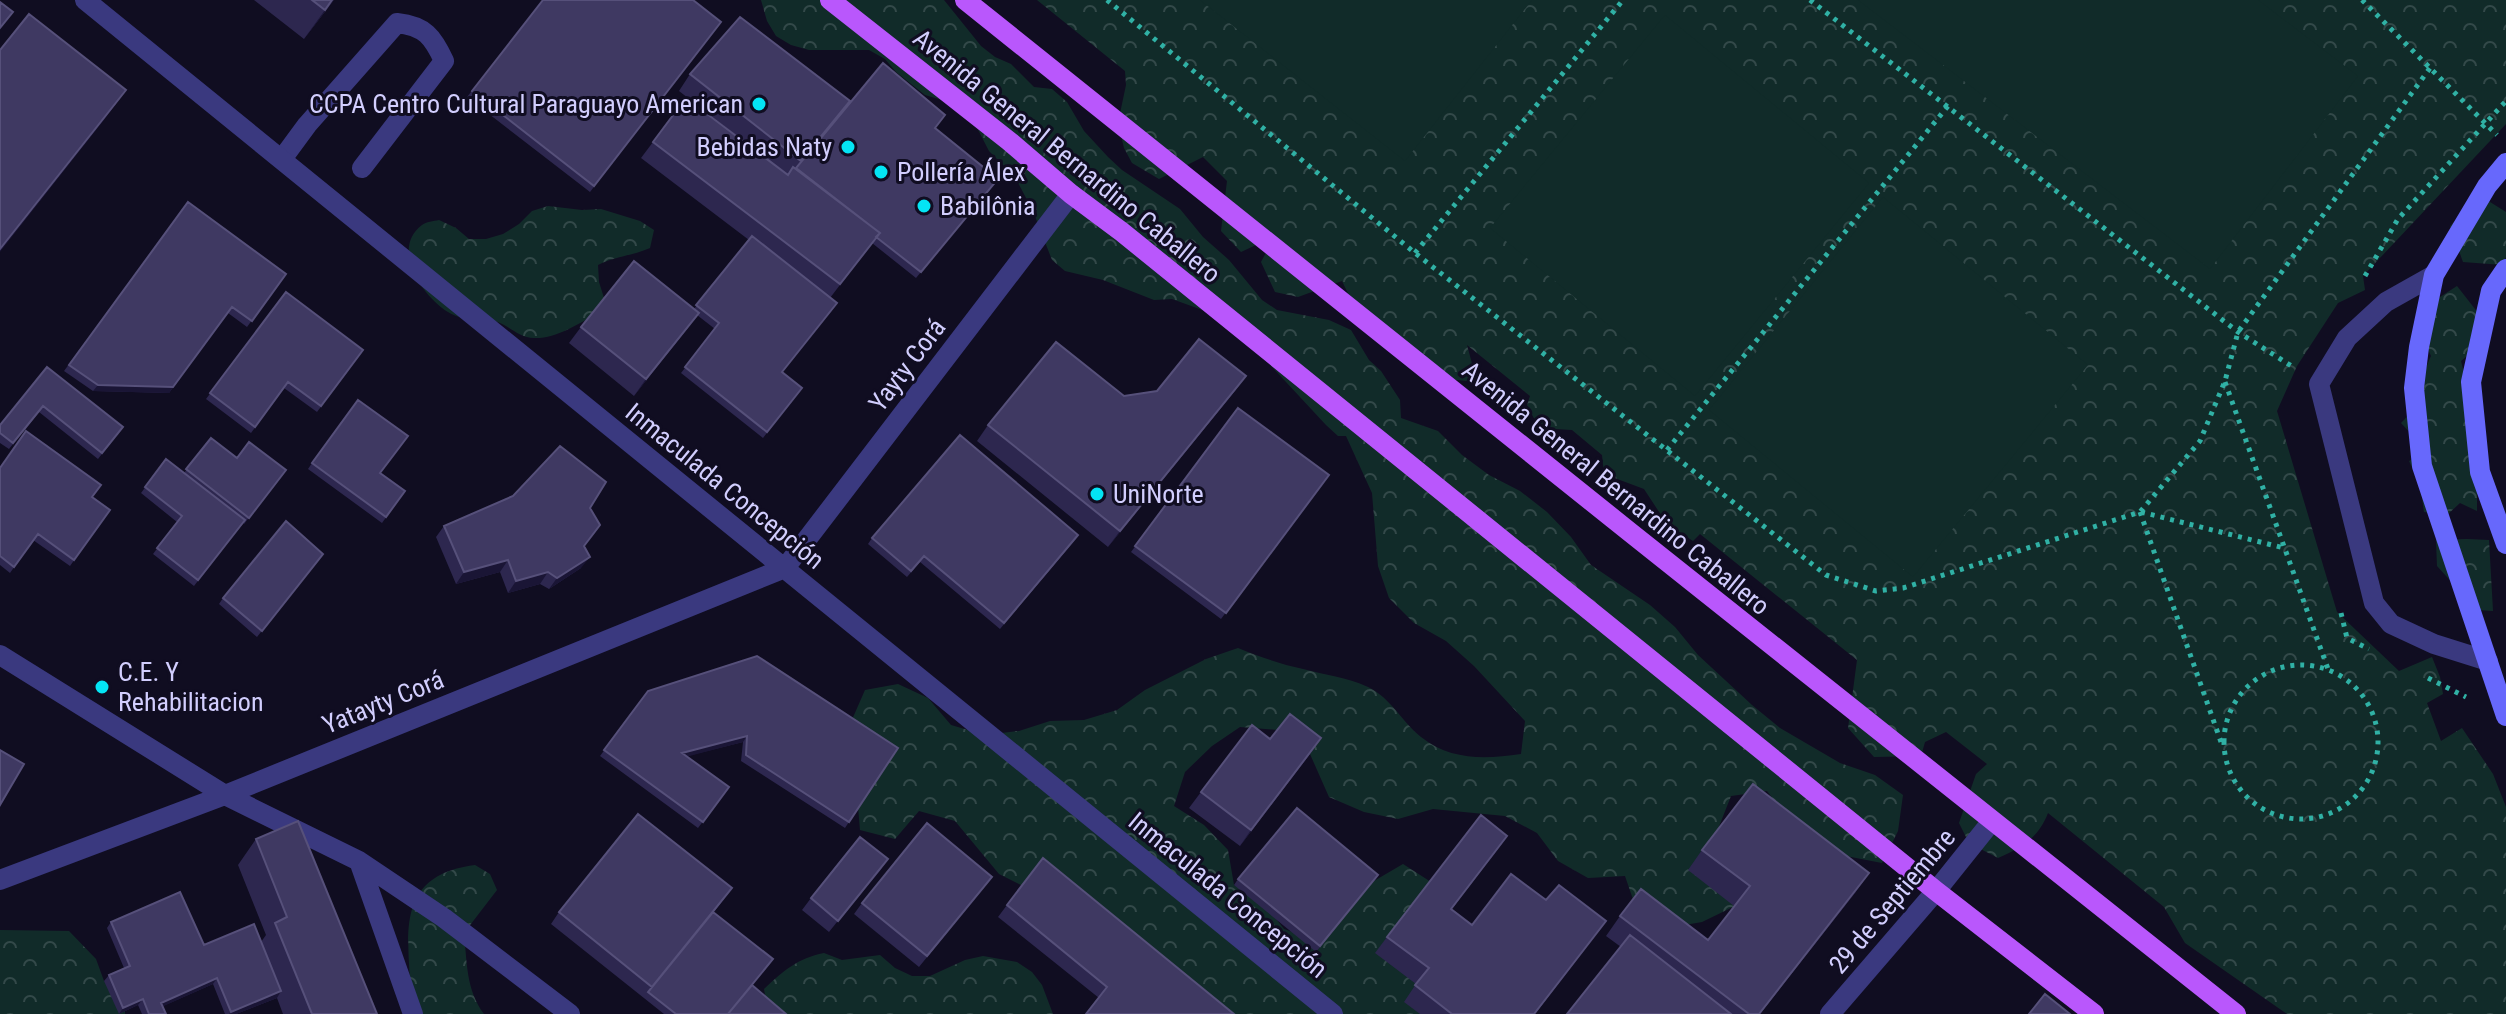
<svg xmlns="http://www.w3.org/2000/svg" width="2506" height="1014" viewBox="0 0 2506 1014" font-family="'Roboto Condensed',sans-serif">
<defs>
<pattern id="forest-crowns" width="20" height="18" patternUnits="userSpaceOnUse" patternTransform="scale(2)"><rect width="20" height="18" fill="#112b29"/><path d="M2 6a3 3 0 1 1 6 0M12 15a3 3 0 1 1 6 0" fill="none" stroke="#334949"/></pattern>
</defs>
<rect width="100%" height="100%" fill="#100d21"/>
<!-- forest -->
<path fill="url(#forest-crowns)" d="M761,0H944L981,46L995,57L1011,64L1034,87L1052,89L1067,102L1084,131L1108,157L1122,170L1180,209L1203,237L1229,260L1262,300L1277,310L1329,320L1351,330L1369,360L1381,371L1400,400L1401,418L1438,431L1462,455L1489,475L1520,491L1547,512L1571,537L1591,565L1650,605L1675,627L1698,655L1752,705L1780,728L1840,763L1875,775L1903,795L1898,831L1882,863L1846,856L1788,819L1767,791L1731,796L1718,829L1736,857L1735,906L1702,922L1667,928L1636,908L1625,876L1588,878L1558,861L1537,833L1505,816L1433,809L1398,819L1364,812L1329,797L1310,754L1285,727L1278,730L1240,727L1212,746L1185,772L1174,806L1204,825L1228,850L1234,885L1262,901L1284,929L1316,940L1374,881L1403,864L1431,882V1014H1205L1033,891L999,874L955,821L919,811L895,839L860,830L851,722L865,690L898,684L928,698L951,725L985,735L1019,731L1050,721L1084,720L1117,710L1145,690L1206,659L1238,648C1260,657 1280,664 1303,669C1325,675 1346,677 1368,687C1391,698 1402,722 1421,737C1451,761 1486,759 1521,754L1525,721L1474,666L1446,641L1414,623L1389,598L1378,566L1372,493L1346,436H1338L1326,425L1249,342L1205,311L1172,299L1154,300L1103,280L1065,271L1052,260L1033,211L1015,177L989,151L972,118L942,100L925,95L896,72L885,59L869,50H809L791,45L776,36L767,21Z
M1037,0H2506V124L2363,276L2365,290L2338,303L2297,366L2277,411L2337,612L2399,671L2432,657L2440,677L2443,694L2427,703L2441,741L2462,728L2493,774L2506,807V1014H2287L2185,943L2164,907L2048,813C2038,838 2023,847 1998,858L1969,843L1959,823L1976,774L1987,764L1946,732L1925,742L1921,756L1874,757L1848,728L1857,660L1700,534L1693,541L1667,524L1644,489L1604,474L1602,455L1572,430L1539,428L1527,405L1530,396L1467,345L1477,382L1437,378L1358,314L1342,281L1298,297L1275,292L1261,262L1275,236L1241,252L1221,231L1227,181L1203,157L1159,179L1132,163L1124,148L1118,123L1126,85L1125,71Z
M2482,197L2506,212V257L2503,265L2463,262L2450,226Z
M548,206L582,210L601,209L640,221L654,230L650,248C632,256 615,256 598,265L599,282L604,298L597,314C578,324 555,339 534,338C519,338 509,325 495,321C478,317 464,322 448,312C423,297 390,249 422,225C426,222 434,221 439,220L456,228L469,239H486L503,234L519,224L532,211Z
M2457,286L2482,318L2478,347L2461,361L2473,410L2477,444V511L2460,503L2446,516L2424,512L2420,484L2409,461L2420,455L2415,438L2401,423C2420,406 2420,379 2431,356L2418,327L2423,308Z
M2467,539L2489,540L2493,611L2477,610L2437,566L2436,540Z
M475,865L490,874L497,890L464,933C467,962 466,990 484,1014H415L411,1003C410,941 390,876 475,865Z
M0,930L69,931L96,959L104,981L125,1007V1014H0Z
M824,953L842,960L880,955L895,968L912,976H930L965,960L983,956L1017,962L1032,972L1042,985L1053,1014H771L767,1006L764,989C783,971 798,958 824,953Z"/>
<!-- pitch -->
<path fill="#112b29" d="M1200,0H1532L1405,161Z
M1858,0H2258L2358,76L2210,269Z
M1665,15L1869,183L1695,396L1490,228Z
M1883,197L2088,365L1913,577L1709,410Z"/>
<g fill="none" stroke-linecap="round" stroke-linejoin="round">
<!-- path -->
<path stroke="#30b1a5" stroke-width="5" stroke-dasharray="4 6" stroke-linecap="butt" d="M1107,0L1415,253L1826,575L1876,591L1903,588L2140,512L2200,441L2225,381L2238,332L2430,68
M1810,0L2238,332L2293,367
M2362,0L2497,135
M1415,253L1623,0
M2365,276L2398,219L2506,101
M2225,382L2328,669
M1667,450L1948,106
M2140,512L2221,742
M2141,512L2284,548
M2341,613L2347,638L2369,649
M2224 742a77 77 0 1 1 154 0a77 77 0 1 1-154 0Z
M2428,678L2466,697"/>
<!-- lane -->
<path stroke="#3a397f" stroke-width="20" d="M282,159L307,125L397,23C425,26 433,37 444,61L362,168
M2434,275L2386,302L2347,338L2319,384L2374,603L2391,624L2434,644L2488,661"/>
<!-- street -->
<path stroke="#3a397f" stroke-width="20" d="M85,0L1333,1014
M0,655L225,795L359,861L444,918L570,1014
M359,861L413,1014
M0,880L225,795L785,568L1071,194
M1830,1014L1936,891L1992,821"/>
<!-- secondary -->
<path stroke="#6768fc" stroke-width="20" d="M2506,163L2487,186L2434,275L2419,347L2414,388L2422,466L2506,716
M2506,269L2491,291L2471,382L2480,472L2506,544"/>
<!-- primary -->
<path stroke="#b957fc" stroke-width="20" d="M830,0L1009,141L1071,194L1122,232L1936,891L2094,1014
M965,0L1631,533L2236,1014"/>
</g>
<!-- wall -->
<path fill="#2d274f" d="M254,0H334L304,39Z
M543,0L721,22L590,192L467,97Z
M690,74L850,101L935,128L998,179L916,278L872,243L830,298L782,372L802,388L763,438L681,373L715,329L697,315L634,396L569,343L581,327L694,309L749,240L641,158L653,142L764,157L679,91Z
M188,202L286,274L247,327L228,313L169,393L93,391L64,371Z
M286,292L363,350L317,412L284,388L251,433L206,399Z
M47,367L123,427L98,459L39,412L9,449L0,443V425Z
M1246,376L1234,392L1108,547L977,441L988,425L1124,396Z
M1238,408L1329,475L1221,619L1131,552Z
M211,438L237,458L286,470L244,524L243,522L194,586L153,554L177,522L141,493L166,459L184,473Z
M312,463L380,473L405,491L382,523L308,469Z
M0,468L92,497L110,510L70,566L33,540L10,573L0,565Z
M590,508L581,568L549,589L540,584L508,593L500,572L456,584L436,537L444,526Z
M872,538L1074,541L1000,629L920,562L907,577L868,544Z
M323,554L257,637L219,604L223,598Z
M648,691L898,748L845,828L741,761L743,742L687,756L729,787L698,828L600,756Z
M1310,754L1240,846L1189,808L1201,792Z
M1507,836L1452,909L1472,925L1594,937L1535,1014H1420L1404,1002L1416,984L1375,953L1387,937Z
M256,839L377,1014H283L277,998L236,1014H225L213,984L163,1006L166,1014H142L138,1005L119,1014L104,981L109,975L124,968L107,928L111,922L204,945L261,942L266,935L238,865Z
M1702,850L1869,873L1855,893L1760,1014H1567L1621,947L1606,936L1620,916L1708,940L1734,906L1688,870Z
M888,859L829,932L802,910L811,898Z
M1378,875L1316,952L1234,885L1238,879Z
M732,888L714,912L753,986L786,1014H664L551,924L559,912Z
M983,888L919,967L854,914L862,903Z
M1007,905L1234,1014L1099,998L998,917Z"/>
<!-- shaded-wall -->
<path fill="#1a1535" d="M332,0H334L304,39L325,10Z
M126,90L104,120L0,252V249Z
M232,307L169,393L93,391L98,385Z
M699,313L687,329L634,396L646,379Z
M1246,376L1234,392L1108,547L1120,531Z
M590,557L581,568L549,589L557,578Z
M508,560L500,572L456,584L464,572Z
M548,572L540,584L508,593L516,581Z
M747,736L743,742L678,759L682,753Z
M1321,738L1310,754L1240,846L1251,830Z
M1507,836L1496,852L1439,925L1451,909Z
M888,859L880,871L829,932L838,921Z
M1869,873L1855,893L1760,1014H1759Z
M1606,921L1535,1014H1534Z
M217,978L213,984L157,1009L161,1003Z
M281,991L277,998L236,1014H229L231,1012Z
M143,999L138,1005L119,1014L123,1008Z"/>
<!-- building -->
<path fill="#3f3962" stroke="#56507a" stroke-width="2" d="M312,0H332L325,10Z
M543,0H693L721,22L594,186L472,91Z
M0,2L13,12L0,28Z
M29,14L126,90L0,249V50Z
M740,17L850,101L801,161L690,74Z
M883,63L945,115L935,128L998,179L921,272L876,237L880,233L796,168Z
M686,98L788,175L793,167L880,233L840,284L653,142Z
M188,202L286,274L252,321L232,307L173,387L98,385L69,365Z
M752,236L837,303L782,372L802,388L767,432L685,367L719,323L696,305Z
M634,261L699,313L646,379L581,327Z
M286,292L363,350L321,406L288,382L255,427L210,393Z
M1199,339L1246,376L1120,531L988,425L1056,342L1124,396L1157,391Z
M47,367L123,427L102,453L43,406L13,443L0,433V425Z
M358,400L408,436L380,473L405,491L386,517L312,463Z
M1238,408L1329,475L1226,613L1135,546Z
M26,431L101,485L92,497L110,510L74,560L38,534L14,567L0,556V468Z
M960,435L1078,535L1004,623L924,556L911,571L872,538Z
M211,438L237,458L249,442L286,470L249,518L186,469Z
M560,446L606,482L590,508L600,525L584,546L590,557L557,578L548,572L516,581L508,560L464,572L444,526L513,496Z
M166,459L245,520L198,580L157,548L182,516L145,487Z
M286,521L323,554L262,631L223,598Z
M757,656L898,748L849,822L746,755L747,736L682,753L729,787L703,822L604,750L648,691Z
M1290,714L1321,738L1251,830L1201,792L1252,725L1270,739Z
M0,750L24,764L0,805Z
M1753,784L1869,873L1759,1014H1749L1620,916L1641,889L1708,940L1750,886L1702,850Z
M1297,808L1378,875L1320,946L1238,879Z
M638,814L732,888L652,987L559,912Z
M1481,815L1507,836L1451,909L1472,925L1511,874L1546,900L1559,885L1606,921L1534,1014H1452L1415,985L1429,968L1387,937Z
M298,821L377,1014H312L275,923L287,917L256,839Z
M927,823L992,877L927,956L862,903Z
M860,837L888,859L838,921L811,898Z
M1043,858L1234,1014H1086L1107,987L1007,905Z
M180,892L204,945L254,924L281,991L231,1012L217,978L161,1003L166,1014H149L143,999L123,1008L109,975L130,966L111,922Z
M713,912L773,959L728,1014H676L648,992Z
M1630,935L1731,1014H1567Z
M752,985L786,1014H728Z
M2045,994L2070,1014H2029Z"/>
<!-- markers -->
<g fill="#04e4f4" stroke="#100d21" stroke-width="3">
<circle cx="759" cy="104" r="8"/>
<circle cx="848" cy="147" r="8"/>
<circle cx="881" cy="172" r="8"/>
<circle cx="924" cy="206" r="8"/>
<circle cx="1097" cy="494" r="8"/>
<circle cx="102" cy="687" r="8"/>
</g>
<g text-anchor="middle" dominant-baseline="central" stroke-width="6" stroke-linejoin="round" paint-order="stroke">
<!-- poi labels -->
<g font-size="26" fill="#d2cefe" stroke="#100d21" text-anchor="start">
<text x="743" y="104" text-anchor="end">CCPA Centro Cultural Paraguayo American</text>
<text x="832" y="147" text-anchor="end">Bebidas Naty</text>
<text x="897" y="172">Pollería Álex</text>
<text x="940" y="206">Babilônia</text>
<text x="1113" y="494">UniNorte</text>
<text x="118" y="672">C.E. Y<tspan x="118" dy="30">Rehabilitacion</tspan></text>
</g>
<!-- street labels -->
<g font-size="26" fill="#d2cefe" stroke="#100d21">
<text transform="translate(1067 156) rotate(39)">Avenida General Bernardino Caballero</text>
<text transform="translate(907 365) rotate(-53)">Yayty Corá</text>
<text transform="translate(725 486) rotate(39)">Inmaculada Concepción</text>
<text transform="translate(1616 488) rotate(39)">Avenida General Bernardino Caballero</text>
<text transform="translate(383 702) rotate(-22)">Yatayty Corá</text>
<text transform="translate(1228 895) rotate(39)">Inmaculada Concepción</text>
<text transform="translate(1892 901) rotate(-50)">29 de Septiembre</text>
</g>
</g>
</svg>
